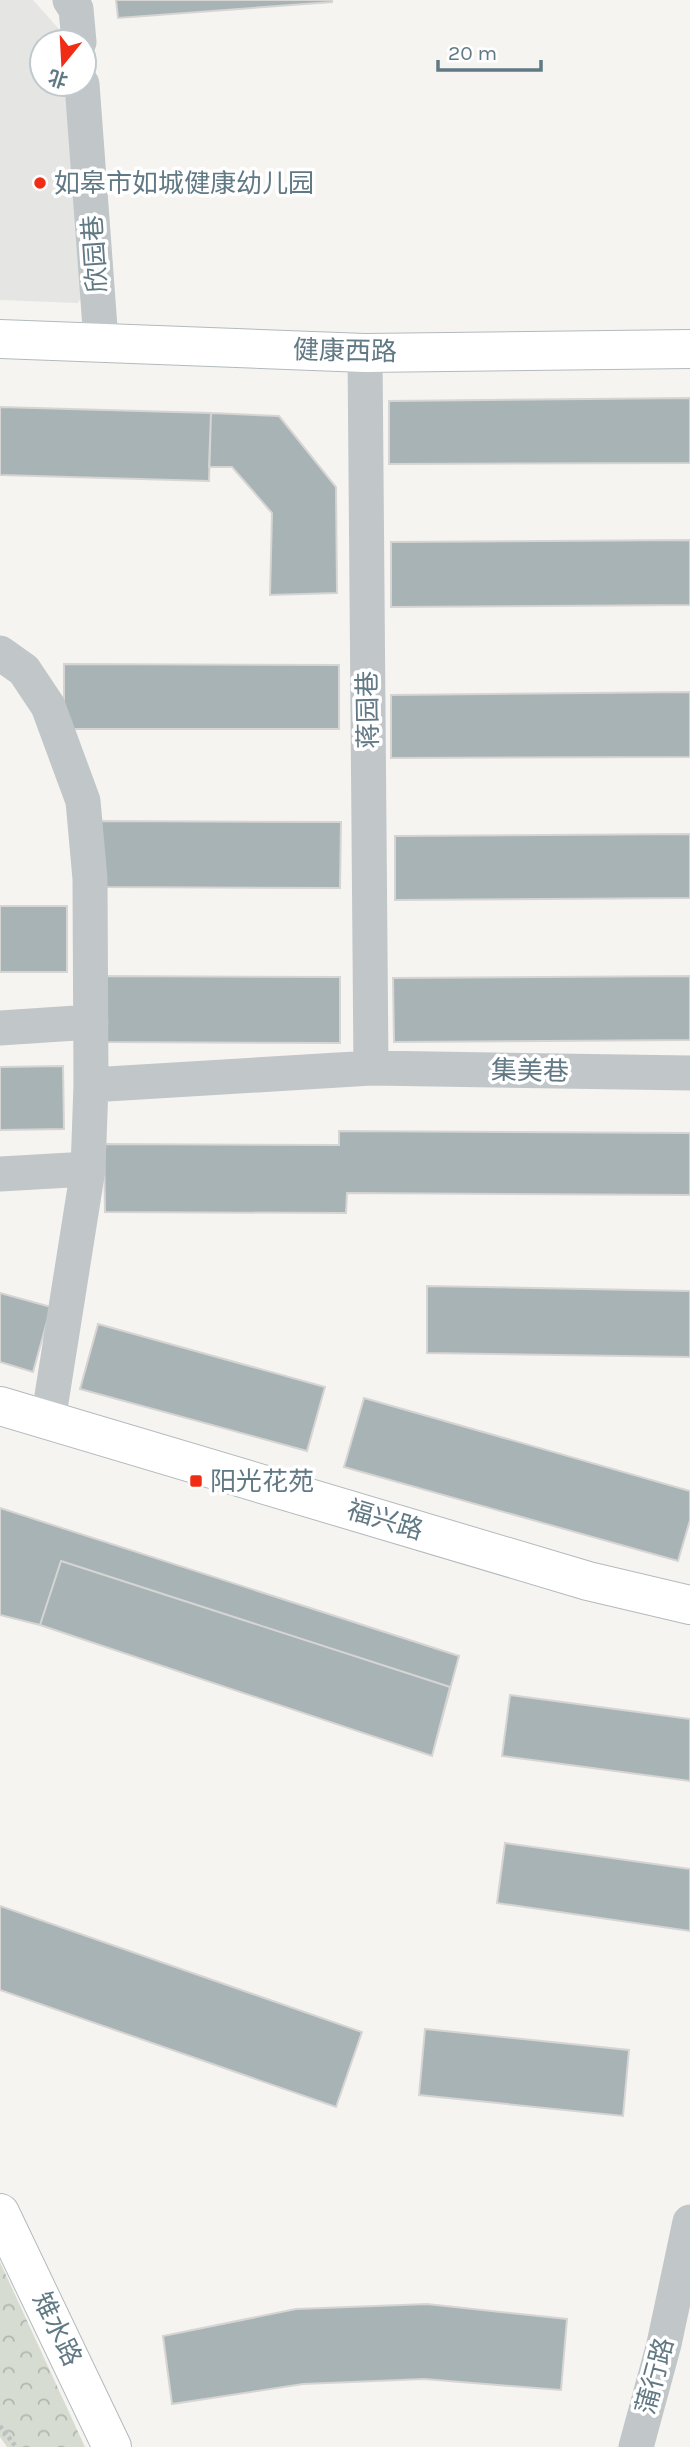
<svg xmlns="http://www.w3.org/2000/svg" width="690" height="2447" viewBox="0 0 690 2447" font-family="Karla,'Noto Sans SC',sans-serif">
<defs>
<pattern id="forest-crowns" width="20" height="18" patternUnits="userSpaceOnUse" patternTransform="scale(1.75)"><rect width="20" height="18" fill="#d6dcd1"/><path d="M2 6a3 3 0 1 1 6 0M12 15a3 3 0 1 1 6 0" fill="none" stroke="#b1b7af"/></pattern>
</defs>
<rect width="100%" height="100%" fill="#f5f4f0"/>
<!-- built -->
<path fill="#e5e6e4" d="M0,0H33L66,37V42H42V84H71L90,282L78,303L0,300Z"/>
<!-- forest -->
<path fill="url(#forest-crowns)" d="M0,2262L85,2447H7L0,2437Z"/>
<!-- building -->
<path fill="#a8b3b6" stroke="#d6d5d3" stroke-width="2" d="M116,0H332V2L118,18Z
M690,398V463L389,464V401Z
M0,407L211,413L209,481L0,475Z
M211,413L279,416L336,487L337,593L270,595L272,513L232,467H209Z
M690,540V605L391,607V542Z
M64,664L339,665V729H64Z
M690,692V757L391,758V695Z
M101,821L341,822L340,888L101,887Z
M690,834V898L395,900V836Z
M0,906H67V972H0Z
M101,976L340,977V1043L101,1042Z
M690,976V1040L394,1042L393,978Z
M63,1066L64,1129L0,1130V1067Z
M339,1131L690,1133V1195L347,1193L346,1213L105,1212L104,1144L339,1145Z
M427,1286L690,1291V1357L427,1353Z
M0,1293L51,1307L33,1372L0,1362Z
M98,1324L325,1387L307,1451L80,1389Z
M364,1398L690,1491V1520L678,1561L344,1467Z
M0,1508L459,1656L432,1756L40,1625L0,1615Z
M61,1561L450,1687L432,1756L40,1625Z
M510,1695L690,1719V1781L502,1756Z
M505,1843L690,1869V1931L497,1903Z
M0,1906L362,2032L336,2107L0,1990Z
M425,2029L629,2050L623,2116L419,2095Z
M427,2304L567,2319L561,2390L424,2379L303,2384L172,2404L163,2336L296,2309Z"/>
<g fill="none" stroke-linecap="round" stroke-linejoin="round">
<!-- secondary casing -->
<g stroke="#b3babd" stroke-width="40">
<path id="secondary" d="M0,339L365,353L690,349
M0,1406L588,1581L690,1605
M0,2213L112,2447"/>
</g>
<!-- path -->
<path stroke="#bdbfc1" stroke-width="4.5" stroke-dasharray="3.5 3.5" stroke-linecap="butt" d="M0,2426L16,2447"/>
<!-- street -->
<path stroke="#c1c6c9" stroke-width="35" d="M70,0L76,9L79,42
M82,84L101,341
M365,353L371,1068
M0,653L24,670L48,706L83,801L90,879L91,1085L88,1169L48,1421
M0,1028L91,1022
M91,1085L371,1068L690,1073
M0,1174L88,1169
M636,2447L664,2344L690,2222"/>
<!-- secondary -->
<use href="#secondary" stroke="#fff" stroke-width="38"/>
</g>
<!-- markers -->
<g fill="#f02d14" stroke="#fff" stroke-width="2.5">
<circle cx="40" cy="183" r="7"/>
<rect x="189" y="1474" width="14" height="14" rx="3.5"/>
</g>
<g text-anchor="middle" dominant-baseline="central" stroke-width="7" stroke-linejoin="round" paint-order="stroke">
<!-- poi labels -->
<g font-size="26" fill="#617984" stroke="#fff" text-anchor="start">
<text x="54" y="183">如皋市如城健康幼儿园</text>
<text x="210" y="1481">阳光花苑</text>
</g>
<!-- street labels -->
<g font-size="26" fill="#617984" stroke="#fff">
<text transform="translate(95 254) rotate(-94)">欣园巷</text>
<text transform="translate(345 351) rotate(1)">健康西路</text>
<text transform="translate(368 710) rotate(-91)">蒋园巷</text>
<text transform="translate(530 1071) rotate(1)">集美巷</text>
<text transform="translate(385 1520) rotate(17)">福兴路</text>
<text transform="translate(57 2329) rotate(64)">雉水路</text>
<text transform="translate(655 2376) rotate(-75)">蒲行路</text>
</g>
</g>
<!-- north arrow -->
<g transform="translate(63 63) rotate(198)"><circle r="33" fill="#ffffff" stroke="#c0c9ce" stroke-width="2"/>
<path d="M0-5L12 26L0 18L-12 26Z" fill="#f02d14"/>
<text y="-10" font-size="19" font-weight="bold" text-anchor="middle" fill="#617984">北</text>
</g>
<!-- scale -->
<path d="M438 60v10h103v-10" fill="none" stroke="#617984" stroke-width="3.5"/>
<text x="448" y="60" font-size="21" fill="#617984" stroke="#ffffff" stroke-width="5" paint-order="stroke">20 m</text>
</svg>
